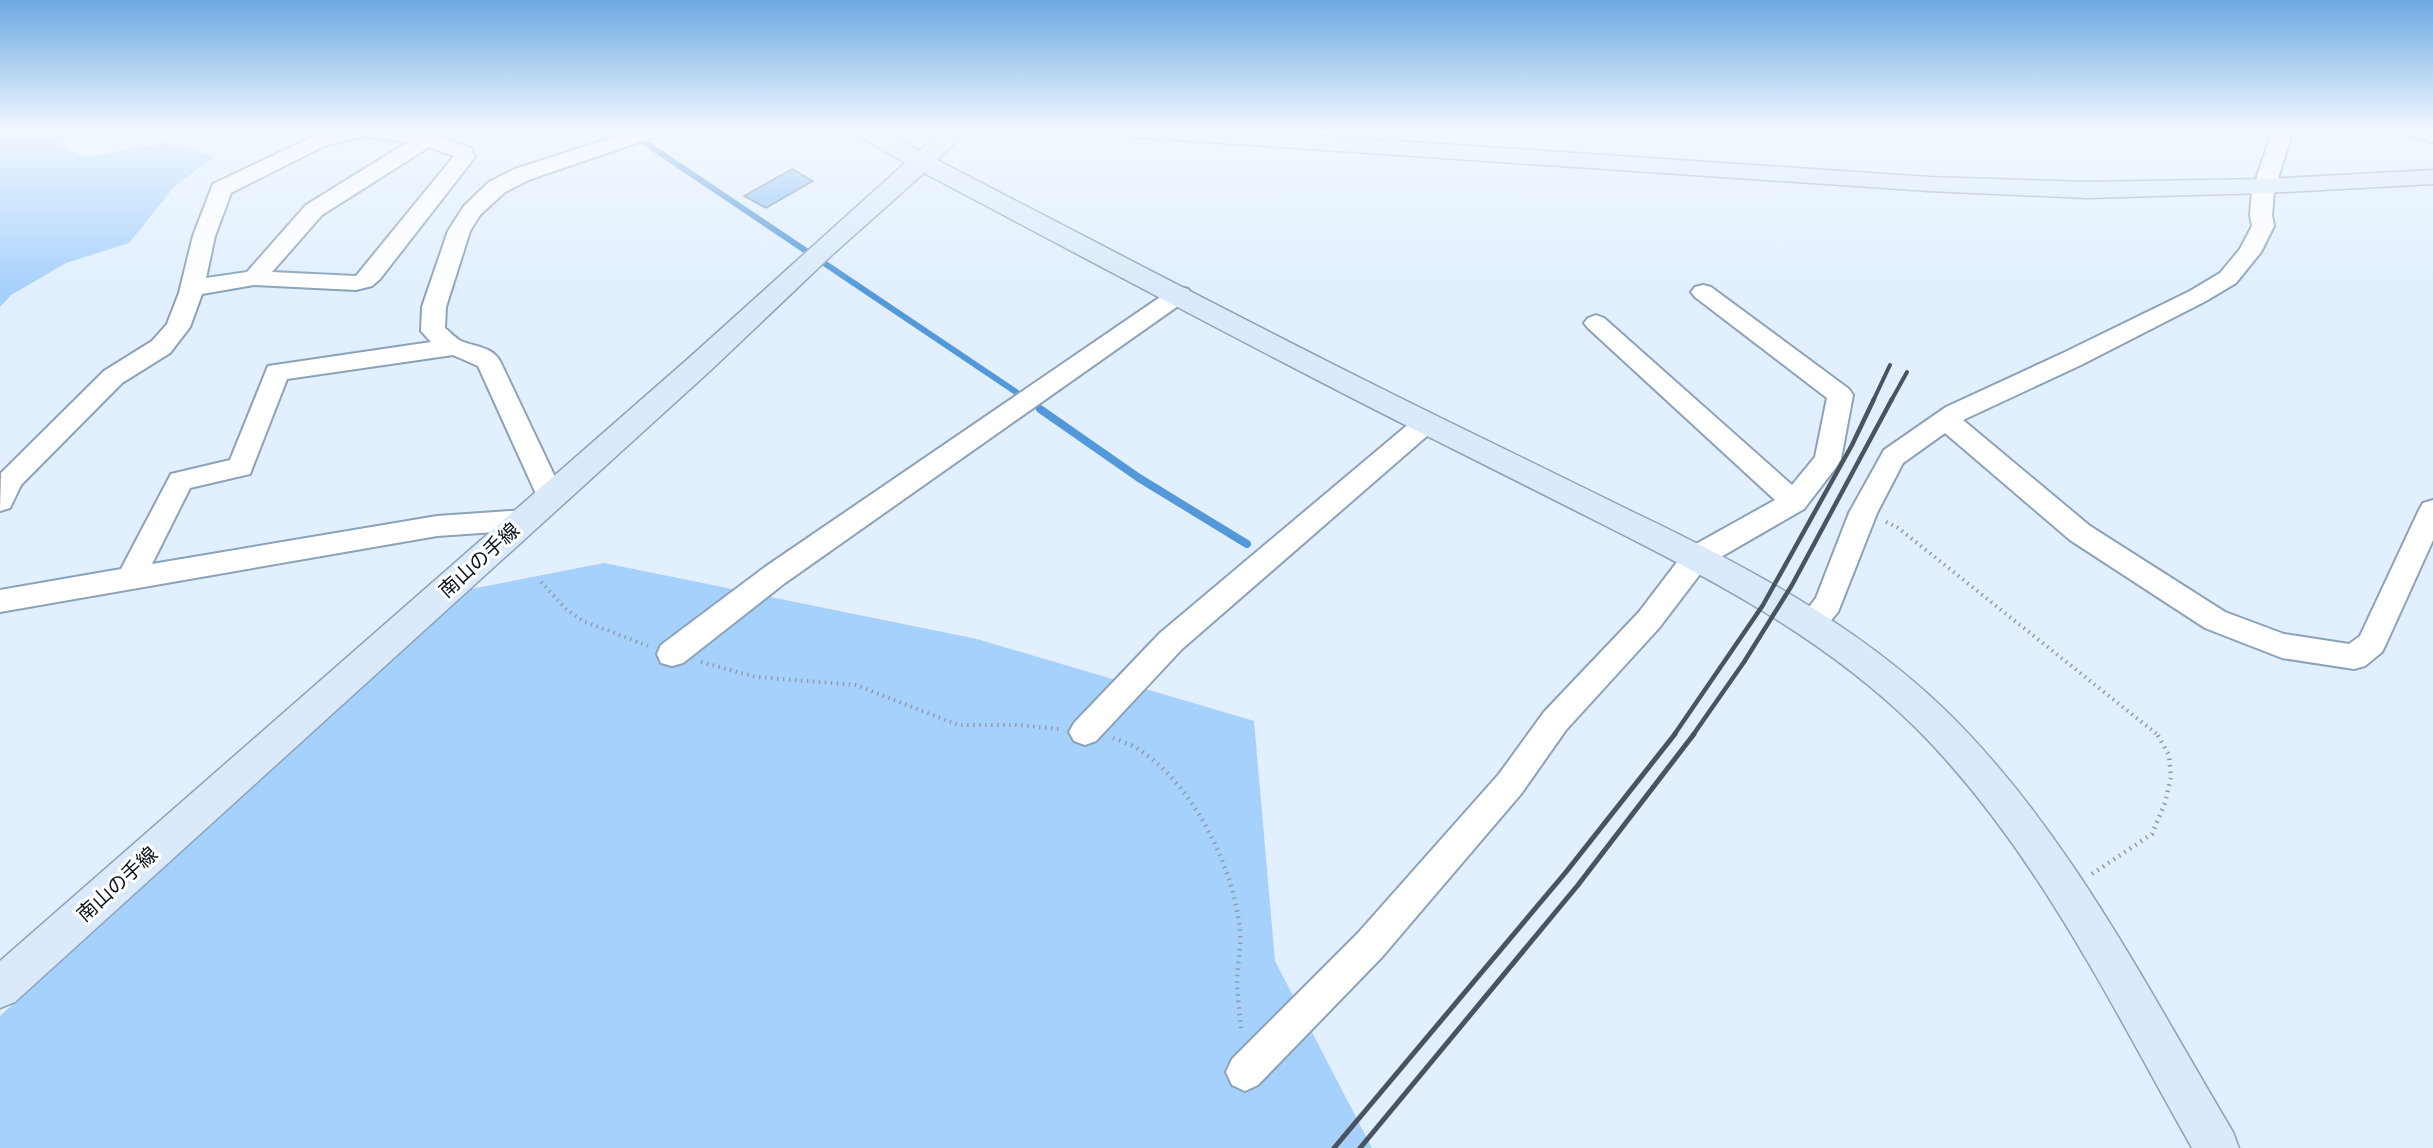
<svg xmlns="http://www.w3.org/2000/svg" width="2433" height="1148" viewBox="0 0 2433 1148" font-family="Cabin,'Noto Sans JP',sans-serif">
<rect width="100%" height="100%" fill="#e1effe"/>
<!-- green -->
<path fill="#a6d1fc" d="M0,130H71L60,144L83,158L167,142L214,157L174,187L129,243L66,263L11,295L0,307Z
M604,563L977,639L1254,721L1275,961L1372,1148H0V1016L471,589Z"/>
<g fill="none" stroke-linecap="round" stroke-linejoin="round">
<!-- stream-far1 -->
<path stroke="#5399da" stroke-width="6" d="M644,142L1016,392"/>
<!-- stream -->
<path stroke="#5399da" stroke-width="8" d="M1040,409L1139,478L1247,544"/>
</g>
<!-- building -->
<path fill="#89c0f6" stroke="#72899e" stroke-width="1.5" d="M792,169L813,181L766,208L744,196Z"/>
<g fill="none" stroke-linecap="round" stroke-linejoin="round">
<!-- street casing -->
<g stroke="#8ba2b9" stroke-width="4">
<path id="street" d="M340,130L420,131L471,148L475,157L380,279L372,286L356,290L254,285L202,294L190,327L170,353L122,383L21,485L10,508L0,511L1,473L104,371L152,341L167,324L179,293L193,236L213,184L310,138ZM363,136L408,142L306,205L247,272L206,278L215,236L231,193L324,146ZM429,147L454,156L356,276L272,272L322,215Z
M636,130H666L663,134L531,179L505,192L480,215L470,231L446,307L445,328C450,332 455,338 461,341C475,347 491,346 500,361L565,498L561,505L551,508L541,505L478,366L453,355L287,379L250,474L190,488L152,564L437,516L525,510L535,513L539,520L535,527L525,530L437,536L0,612V590L121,569L171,474L230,460L268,366L431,342L421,331L422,307L448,231L464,206L489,182L515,169Z
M2273,130H2293L2274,191L2272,215L2274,226L2261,252L2236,283L2206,301L2081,365L1963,420L2090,526L2225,612L2284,634L2349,644L2360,636L2419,510L2423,503L2433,500V540L2386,644L2382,652L2365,666L2354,669L2282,658L2205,628L2070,540L1945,433L1903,463L1877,513L1838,612L1822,631L1812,635L1802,631L1797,623L1816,598L1849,513L1884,450L1946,407L2063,353L2190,291L2220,273L2240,249L2252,226L2250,215L2252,191Z
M2401,130H2433V142L2404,134Z
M1703,285L1711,287L1849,389L1853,395L1841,459L1837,466L1804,509L1707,565L1659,628L1566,730L1521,794L1382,957L1258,1085L1245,1091L1232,1085L1226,1072L1232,1059L1358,933L1499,774L1544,712L1639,612L1687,549L1775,500L1588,328L1584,323L1588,318L1596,315L1604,318L1792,485L1815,457L1827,398L1695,297L1691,292L1695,287Z
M1180,287L1188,289L1192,294L1188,299L785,583L683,663L672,666L661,663L657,654L661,645L765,567L1172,289Z
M1426,414L1435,417L1439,423L1435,429L1182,649L1096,741L1085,745L1074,741L1069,732L1074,723L1160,633L1417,417Z"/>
</g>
<!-- secondary casing -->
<g stroke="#8ba2b9" stroke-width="3">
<path id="secondary" d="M853,130H882L919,151L943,130H969L937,160C1106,247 1273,336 1443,419C1506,450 1569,480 1631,511C1742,564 1851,621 1941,706C2066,826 2145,985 2233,1132L2239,1148H2192C2110,1003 2035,847 1916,728C1827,640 1717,582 1606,526C1545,495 1483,464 1421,433C1254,349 1089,260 924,173L832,255L710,371L15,1002L0,1008V961L690,357L905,163L857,135Z
M1120,130H1234L1929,177L2087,182L2265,179L2433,170V184L2265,193L2087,198L1929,191L1132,137L1124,135Z"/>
</g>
<!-- path-far1 -->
<path stroke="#909ca9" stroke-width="4" stroke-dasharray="1.5 4.5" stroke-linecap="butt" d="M1886,522L1897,527L2158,735
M541,582L567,610L583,621L648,646
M701,662L756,677L856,685L958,725H1018L1059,729"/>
<!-- path -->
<path stroke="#909ca9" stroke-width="4.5" stroke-dasharray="1.5 5" stroke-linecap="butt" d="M1113,738C1121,741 1131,744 1138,749C1193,783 1235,869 1240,932C1241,948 1238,963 1237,978C1237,996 1240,1015 1241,1033
M2092,874L2152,834L2165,803L2171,777L2169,755L2157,734"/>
<!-- street -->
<use href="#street" fill="#fff" fill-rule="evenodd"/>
<!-- secondary -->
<use href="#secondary" fill="#daeafa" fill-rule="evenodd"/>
<!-- rail-far2 -->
<path stroke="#4a545e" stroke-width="4" d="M1873,401L1890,365
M1891,401L1907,372"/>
<!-- rail-far1 -->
<path stroke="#4a545e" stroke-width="4.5" d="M1674,735L1763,605L1852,445L1874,399
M1693,735L1744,662L1792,585L1892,399"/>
<!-- rail -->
<path stroke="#4a545e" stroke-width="5" d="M1334,1148L1566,872L1675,734
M1360,1148L1578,885L1694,734"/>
</g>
<!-- sky -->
<linearGradient id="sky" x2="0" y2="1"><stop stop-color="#6ca9e2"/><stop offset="0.45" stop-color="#f2f8ff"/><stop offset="1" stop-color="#f2f8ff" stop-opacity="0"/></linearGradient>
<rect width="2433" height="290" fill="url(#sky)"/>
<g text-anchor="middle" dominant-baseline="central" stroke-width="6" stroke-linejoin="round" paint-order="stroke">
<!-- street labels -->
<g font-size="20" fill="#0a121b" stroke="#fff">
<text transform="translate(479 560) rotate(-42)">南山の手線</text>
<text transform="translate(117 884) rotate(-42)">南山の手線</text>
</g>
</g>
</svg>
